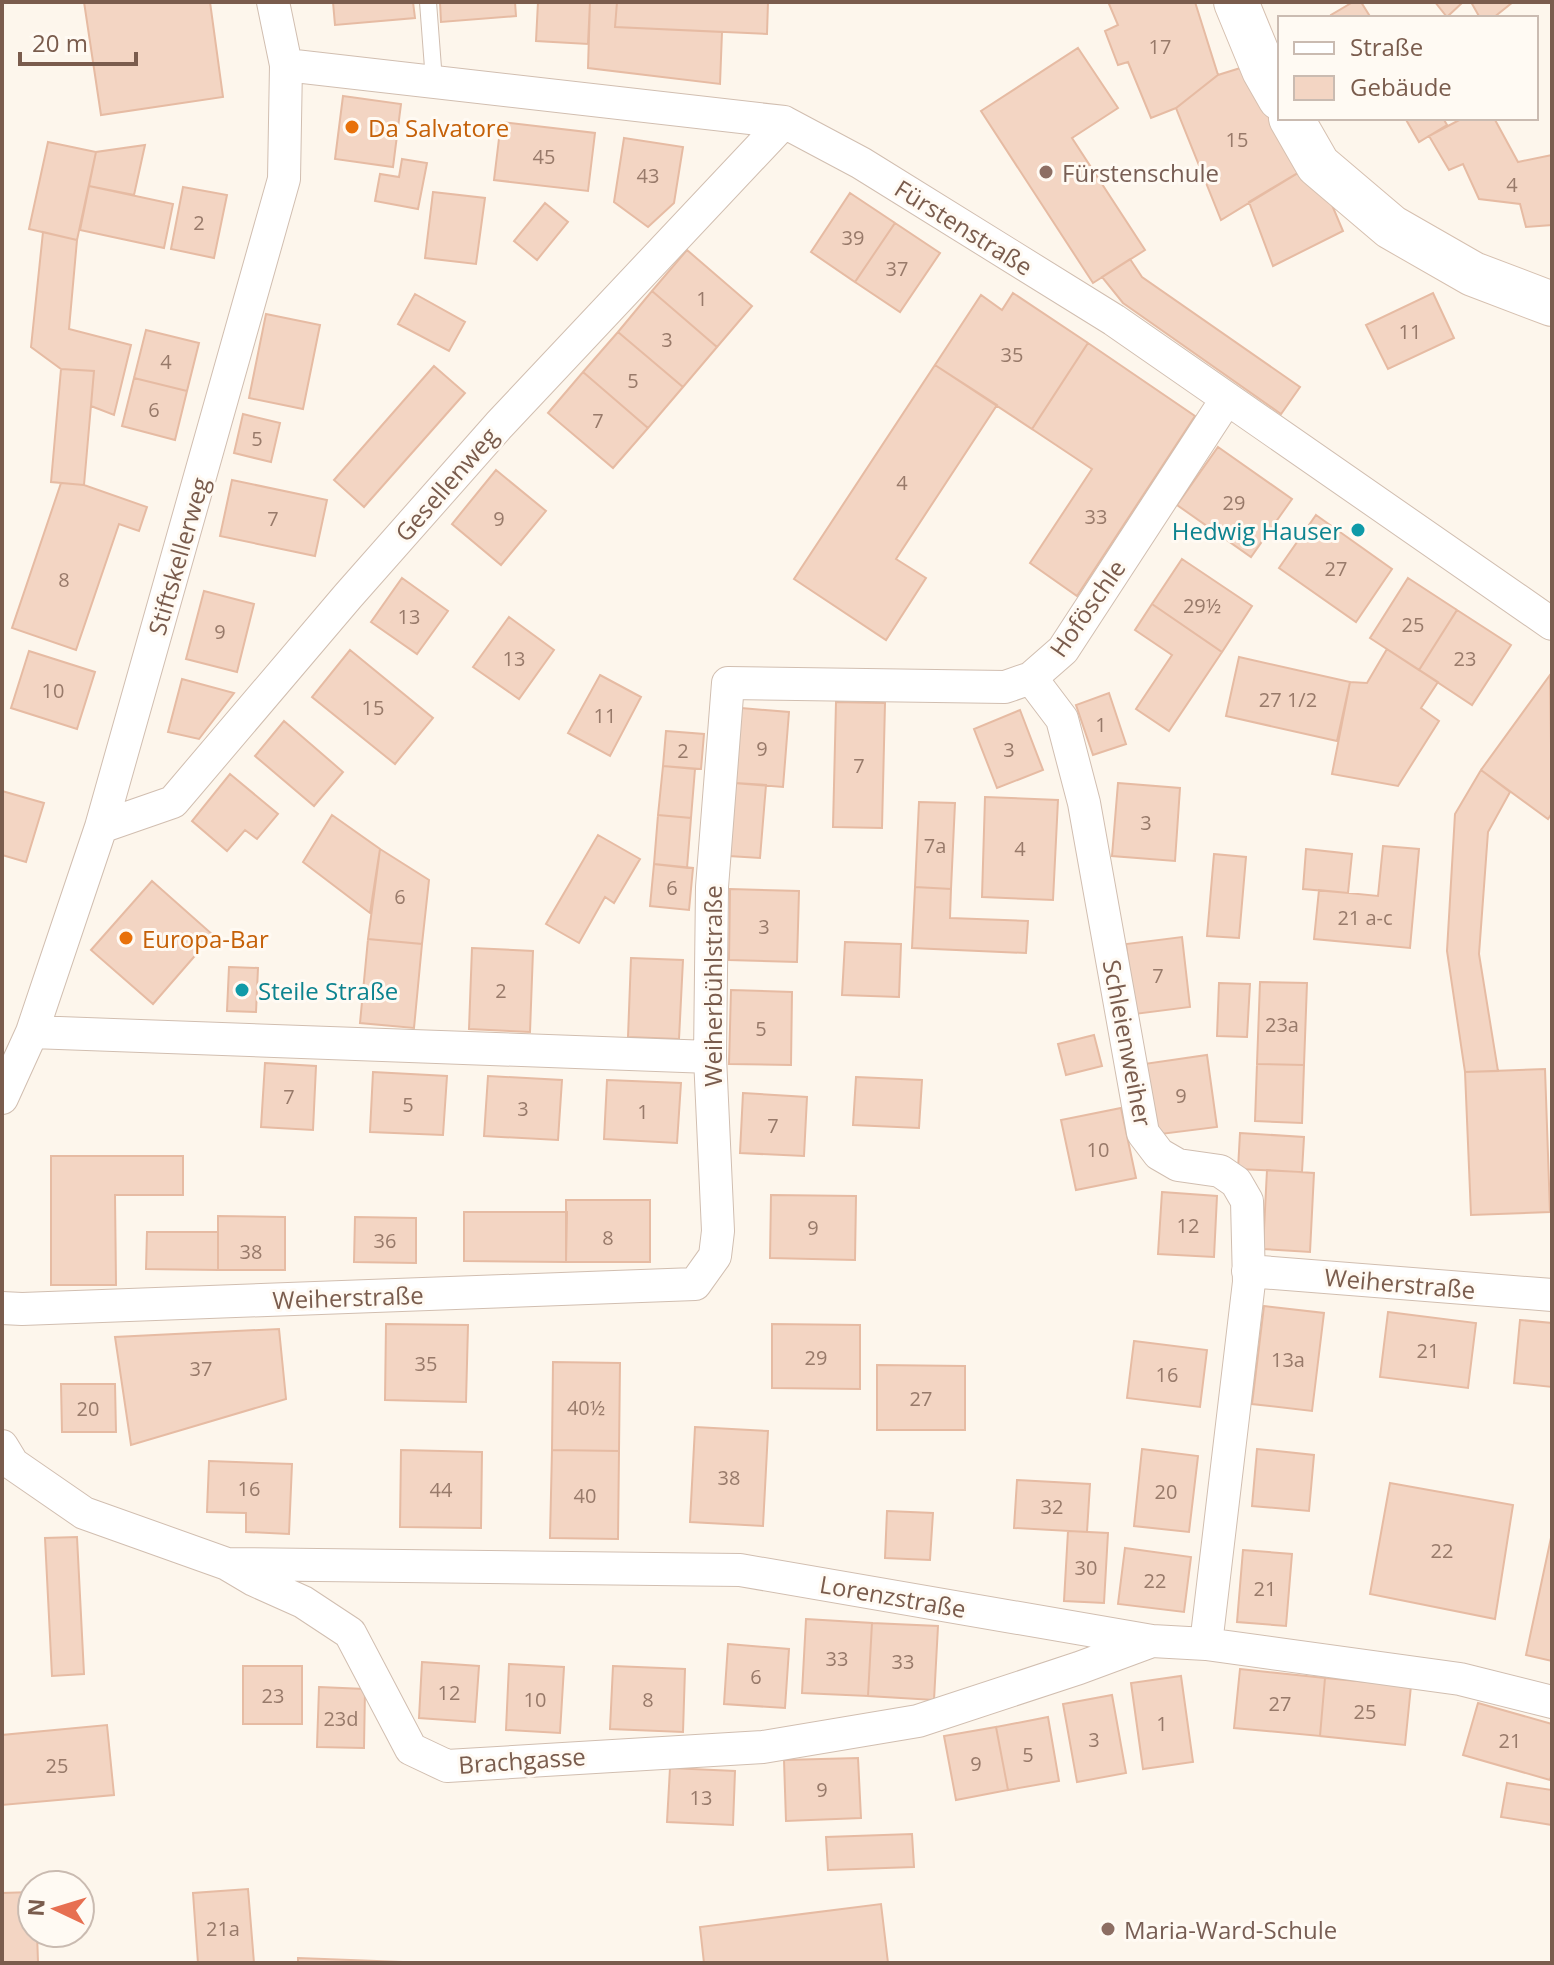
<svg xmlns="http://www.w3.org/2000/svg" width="1554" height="1965" viewBox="0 0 1554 1965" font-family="'Open Sans',sans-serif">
<rect width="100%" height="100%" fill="#fdf6ec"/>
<!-- building -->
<path fill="#f3d5c3" stroke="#e6bba3" stroke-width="2" d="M84,2H210L223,97L101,115Z
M333,2H413L415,18L335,25Z
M440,2H515L516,16L441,22Z
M538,2H590L588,44L536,41Z
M590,2H617L615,27L722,32L720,84L588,68Z
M617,2H768L767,34L615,27Z
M1113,2H1195L1218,75L1176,108L1151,118L1128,62L1118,65L1105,31L1118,25L1109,4Z
M1353,2H1361L1371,18H1332L1331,15Z
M1435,2H1463L1447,17Z
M1471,2H1513L1493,18H1480Z
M1078,48L1118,108L1072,138L1145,250L1093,283L981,111Z
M1250,65L1301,171L1221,220L1176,108L1218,75Z
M343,96L401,104L393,167L335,159Z
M1405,118H1443L1447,125L1419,142Z
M1463,118H1494L1518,162L1552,155V225L1526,227L1520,204L1479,199L1463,164L1449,170L1429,136Z
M501,122L595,133L588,191L494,180Z
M624,138L683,147L674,203L648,227L614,202Z
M48,142L96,152L77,240L29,229Z
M145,145L134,195L89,186L96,152Z
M402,159L427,163L418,209L375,201L380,174L399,177Z
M1301,171L1318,172L1343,231L1273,266L1249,202Z
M89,186L173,204L164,248L80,230Z
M183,187L227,195L214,258L171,249Z
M433,192L485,198L476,264L425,258Z
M850,193L895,223L855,282L811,252Z
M545,203L568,222L537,260L514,241Z
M895,223L940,253L900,312L855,282Z
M43,232L77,240L69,329L131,345L114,415L91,406L94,371L61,369L31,347Z
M687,250L752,306L717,347L652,291Z
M1130,259L1142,277L1300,387L1281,414L1123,303L1102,277Z
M652,291L717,347L683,387L618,332Z
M1013,293L1088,343L1032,429L935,365L981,295L1002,310Z
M1433,293L1454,338L1388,369L1366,325Z
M415,294L465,322L449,351L398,324Z
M266,314L320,325L303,409L249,398Z
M146,330L199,343L187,391L134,378Z
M618,332L683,387L648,428L583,372Z
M1088,343L1195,416L1077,596L1030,563L1092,469L1032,429Z
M935,365L997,405L896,559L926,578L886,640L794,579Z
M434,366L465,393L364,507L334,480Z
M61,369L94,371L84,485L51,482Z
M583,372L648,428L613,468L548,413Z
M134,378L187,391L175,440L122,426Z
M243,414L280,423L271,462L234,453Z
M1218,447L1292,499L1251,557L1177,505Z
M496,470L546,511L501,565L452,524Z
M232,480L327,500L315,556L220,536Z
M61,483L84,485L147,507L139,531L119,524L76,650L12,628Z
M1316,515L1392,569L1356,622L1279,568Z
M1182,559L1252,606L1222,652L1152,604Z
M402,578L448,611L417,654L371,622Z
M1408,578L1457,610L1419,670L1370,638Z
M204,591L254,604L237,672L186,659Z
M1152,604L1222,652L1169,731L1136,709L1172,655L1135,630Z
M1457,610L1511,645L1472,705L1419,670Z
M509,617L554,650L519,699L473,667Z
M1387,649L1438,682L1421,708L1439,721L1398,786L1332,774L1350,682L1367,683Z
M350,650L433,718L395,764L312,697Z
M29,651L95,672L77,729L11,708Z
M1239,657L1350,682L1337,741L1226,716Z
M600,675L641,697L610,756L568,733Z
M1550,675L1552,813L1548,819L1481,770Z
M182,679L234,693L199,739L168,732Z
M1109,693L1126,744L1093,755L1076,705Z
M836,702L885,703L882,828L833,827Z
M741,708L789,712L783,787L735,783Z
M1020,710L1043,770L997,788L974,729Z
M284,721L343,772L314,806L255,756Z
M666,731L704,734L701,769L663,766Z
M663,766L695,769L691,818L658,815Z
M1481,770L1510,792L1488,832L1479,954L1498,1071L1465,1072L1447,951L1455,814Z
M230,774L278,814L257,839L245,830L227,851L192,821Z
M735,783L766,785L760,858L729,856Z
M1118,783L1180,788L1175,861L1112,856Z
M2,791L44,803L26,862L2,855Z
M985,797L1058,800L1053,900L982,897Z
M919,802L955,803L951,889L915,887Z
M332,815L380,849L370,913L303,862Z
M658,815L691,818L687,868L654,864Z
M598,835L640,859L614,903L605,897L579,943L546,924Z
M1383,846L1419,849L1410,948L1314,939L1319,890L1378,896Z
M380,849L429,880L422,944L368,939Z
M1306,849L1352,854L1348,893L1303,889Z
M1214,854L1246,857L1239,938L1207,936Z
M654,864L693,868L689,910L650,906Z
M152,881L213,935L153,1004L91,950Z
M915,887L951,889L950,918L1028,921L1026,953L912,948Z
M730,889L799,891L797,962L729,960Z
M1182,937L1190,1007L1135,1014L1126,944Z
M368,939L422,944L414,1028L360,1023Z
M845,942L901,944L899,997L842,995Z
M472,948L533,951L530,1032L469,1029Z
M631,958L683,960L679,1039L628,1037Z
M229,967L258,968L256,1012L227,1011Z
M1260,982L1307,983L1304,1065L1257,1064Z
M1219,983L1250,984L1247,1037L1217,1036Z
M731,990L792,992L791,1065L729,1064Z
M1094,1035L1102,1066L1066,1075L1058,1044Z
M1207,1055L1217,1127L1153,1135L1144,1064Z
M265,1063L316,1066L313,1130L261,1127Z
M1257,1064L1304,1065L1302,1123L1255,1121Z
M1545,1069L1550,1212L1471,1215L1465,1072Z
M373,1072L447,1076L443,1135L370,1132Z
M488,1076L562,1080L558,1140L484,1136Z
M856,1077L922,1080L919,1128L853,1125Z
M607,1080L681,1083L677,1143L604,1139Z
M743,1093L807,1097L804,1156L740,1153Z
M1121,1108L1136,1178L1076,1190L1061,1120Z
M1240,1133L1304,1137L1302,1172L1238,1169Z
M51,1156H183V1195H115L116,1285H51Z
M1267,1170L1314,1173L1310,1252L1263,1249Z
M1162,1192L1217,1196L1214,1257L1158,1254Z
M771,1195L856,1196L855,1260L770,1258Z
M566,1200H650V1262H566Z
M464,1212H567L566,1262L464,1261Z
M218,1216L285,1217V1270H218Z
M355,1217L416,1218V1263L354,1262Z
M147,1232H218V1270L146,1269Z
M1264,1306L1324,1313L1312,1411L1252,1404Z
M1388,1312L1476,1323L1468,1388L1380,1377Z
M1520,1320L1552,1323V1387L1514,1383Z
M386,1324L468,1325L466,1402L385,1400Z
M772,1324L860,1325V1389L772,1388Z
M279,1329L286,1399L131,1445L115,1337Z
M1134,1341L1207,1350L1200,1407L1127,1398Z
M553,1362L620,1363L619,1451L552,1450Z
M877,1365L965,1366V1430H877Z
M61,1384H115L116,1432H62Z
M695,1427L768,1431L763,1526L690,1522Z
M1142,1449L1198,1456L1189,1532L1134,1526Z
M1257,1449L1314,1455L1309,1511L1252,1506Z
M401,1450L482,1452L481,1528L400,1527Z
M552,1450L619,1451L618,1539L550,1538Z
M209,1461L292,1464L289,1534L246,1532V1513L207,1512Z
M1017,1480L1090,1484L1087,1532L1014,1528Z
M1390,1483L1513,1505L1495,1619L1370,1594Z
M887,1511L933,1513L930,1560L885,1558Z
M1068,1531L1108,1533L1104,1603L1064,1601Z
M1552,1533V1661L1526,1655Z
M77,1537L84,1674L52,1676L45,1538Z
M1125,1548L1191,1557L1184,1612L1118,1604Z
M1243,1550L1292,1554L1286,1626L1237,1622Z
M806,1619L872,1623L868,1696L802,1693Z
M872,1623L938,1626L934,1700L868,1696Z
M728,1644L789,1649L785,1708L724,1704Z
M422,1662L479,1666L475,1722L419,1718Z
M509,1664L564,1667L560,1733L506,1730Z
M243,1666H302V1724H243Z
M613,1666L685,1669L683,1732L610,1729Z
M1240,1669L1325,1678L1320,1736L1234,1728Z
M1181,1676L1193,1762L1143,1769L1131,1683Z
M1325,1678L1411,1686L1405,1745L1320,1736Z
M319,1687L365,1689L364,1748L317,1747Z
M1112,1695L1126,1773L1077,1782L1063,1704Z
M1478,1703L1552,1724V1772L1550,1780L1463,1755Z
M1048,1717L1059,1781L1008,1790L996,1727Z
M107,1725L114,1795L2,1805V1735Z
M996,1727L1008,1790L956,1800L944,1736Z
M858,1758L861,1818L786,1821L784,1760Z
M670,1768L735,1771L733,1825L667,1822Z
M1507,1783L1552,1790V1825L1501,1817Z
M912,1834L914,1867L828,1870L826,1837Z
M248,1889L254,1963H198L193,1893Z
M32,1892V1933H37L38,1962L2,1963V1893Z
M881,1904L888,1963H704L700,1927Z
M298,1958L402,1962V1963H298Z"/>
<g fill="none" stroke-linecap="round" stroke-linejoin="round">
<!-- lane casing -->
<g stroke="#d1beb0" stroke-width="18">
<path id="lane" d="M428,2L434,81"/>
</g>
<!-- street casing -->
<g stroke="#d1beb0" stroke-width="34">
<path id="street" d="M286,65L784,122L861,163L1114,320L1552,624
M1031,678L1062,719L1084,803L1143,1133L1159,1154L1178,1165L1220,1171L1236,1182L1247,1201L1249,1282L1206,1644
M101,827L173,802L348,596L499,425L784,122
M32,1032L710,1057
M2,1098L32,1032L101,827L284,179L286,65L273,2
M1248,1271L1552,1295
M2,1308L22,1309L695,1284L715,1256L718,1231L710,1057L712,887L728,683L1005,687L1031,678L1063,650L1226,400
M2,1446L13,1464L84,1513L227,1564L254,1580L303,1602L350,1633L411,1749L447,1766L763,1747L918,1721L1079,1668L1152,1641
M227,1564L740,1570L1152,1641L1206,1644L1460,1679L1552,1702"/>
</g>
<!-- secondary casing -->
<g stroke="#d6c0b0" stroke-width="46">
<path id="secondary" d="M1236,2L1264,70L1280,98
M1291,118L1318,165L1391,227L1473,274L1552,304"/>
</g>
<!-- lane -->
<use href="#lane" stroke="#fff" stroke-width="16"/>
<!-- street -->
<use href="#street" stroke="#fff" stroke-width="32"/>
<!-- secondary -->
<use href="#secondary" stroke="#fff" stroke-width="44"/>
</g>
<!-- markers -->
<g fill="#e8710a" stroke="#fffaf3" stroke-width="3">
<circle cx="352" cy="127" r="8"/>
<circle cx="126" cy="938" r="8"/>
</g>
<g fill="#8d6e63" stroke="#fffaf3" stroke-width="3">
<circle cx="1046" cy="172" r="8"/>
<circle cx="1108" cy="1929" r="8"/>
</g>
<g fill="#0f9aa8" stroke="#fffaf3" stroke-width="3">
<circle cx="1358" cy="530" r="8"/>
<circle cx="242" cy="990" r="8"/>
</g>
<g text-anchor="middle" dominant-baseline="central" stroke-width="6" stroke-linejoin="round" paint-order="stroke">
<!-- number labels -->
<g font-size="20" fill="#987a6a">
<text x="1160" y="46">17</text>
<text x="1237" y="139">15</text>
<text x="544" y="156">45</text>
<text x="648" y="175">43</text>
<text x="1512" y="184">4</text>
<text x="199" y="222">2</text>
<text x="853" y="237">39</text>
<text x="897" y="268">37</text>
<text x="702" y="298">1</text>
<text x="1410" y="331">11</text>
<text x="667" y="339">3</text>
<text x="1012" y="354">35</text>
<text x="166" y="361">4</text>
<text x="633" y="380">5</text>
<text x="154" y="409">6</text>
<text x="598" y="420">7</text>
<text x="257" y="438">5</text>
<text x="902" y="482">4</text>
<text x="1234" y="502">29</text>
<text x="1096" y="516">33</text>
<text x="273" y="518">7</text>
<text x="499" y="518">9</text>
<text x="1336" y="568">27</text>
<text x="64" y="579">8</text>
<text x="1202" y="605">29½</text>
<text x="409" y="616">13</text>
<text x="1413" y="624">25</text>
<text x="220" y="631">9</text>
<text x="514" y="658">13</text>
<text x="1465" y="658">23</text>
<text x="53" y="690">10</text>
<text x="1288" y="699">27 1/2</text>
<text x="373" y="707">15</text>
<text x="605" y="715">11</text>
<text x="1101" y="724">1</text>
<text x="762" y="748">9</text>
<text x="1009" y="749">3</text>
<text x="683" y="750">2</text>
<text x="859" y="765">7</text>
<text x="1146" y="822">3</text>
<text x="935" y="845">7a</text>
<text x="1020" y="848">4</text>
<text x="672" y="887">6</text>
<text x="400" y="896">6</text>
<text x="1365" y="917">21 a-c</text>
<text x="764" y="926">3</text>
<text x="1158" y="975">7</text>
<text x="501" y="990">2</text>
<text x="1282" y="1024">23a</text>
<text x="761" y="1028">5</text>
<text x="1181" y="1095">9</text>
<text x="289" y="1096">7</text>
<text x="408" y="1104">5</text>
<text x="523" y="1108">3</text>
<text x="643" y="1111">1</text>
<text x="773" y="1125">7</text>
<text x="1098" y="1149">10</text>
<text x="1188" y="1225">12</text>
<text x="813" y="1227">9</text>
<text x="608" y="1237">8</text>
<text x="385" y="1240">36</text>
<text x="251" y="1251">38</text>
<text x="1428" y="1350">21</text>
<text x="816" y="1357">29</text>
<text x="1288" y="1359">13a</text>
<text x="426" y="1363">35</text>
<text x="201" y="1368">37</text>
<text x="1167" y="1374">16</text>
<text x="921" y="1398">27</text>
<text x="586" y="1407">40½</text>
<text x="88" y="1408">20</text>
<text x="729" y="1477">38</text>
<text x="249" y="1488">16</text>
<text x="441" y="1489">44</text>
<text x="1166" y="1491">20</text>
<text x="585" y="1495">40</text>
<text x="1052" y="1506">32</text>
<text x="1442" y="1550">22</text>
<text x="1086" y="1567">30</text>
<text x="1155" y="1580">22</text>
<text x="1265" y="1588">21</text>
<text x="837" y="1658">33</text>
<text x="903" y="1661">33</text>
<text x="756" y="1676">6</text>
<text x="449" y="1692">12</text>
<text x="273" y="1695">23</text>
<text x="535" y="1699">10</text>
<text x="648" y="1699">8</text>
<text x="1280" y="1703">27</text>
<text x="1365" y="1711">25</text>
<text x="341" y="1718">23d</text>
<text x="1162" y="1723">1</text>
<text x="1094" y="1739">3</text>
<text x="1510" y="1740">21</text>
<text x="1028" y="1754">5</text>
<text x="976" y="1763">9</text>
<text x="57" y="1765">25</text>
<text x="822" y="1789">9</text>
<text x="701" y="1797">13</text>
<text x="223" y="1928">21a</text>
</g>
<!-- food labels -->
<g font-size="24" fill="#c56008" stroke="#fffaf3" text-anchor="start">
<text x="368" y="127">Da Salvatore</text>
<text x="142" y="938">Europa-Bar</text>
</g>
<!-- education labels -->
<g font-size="24" fill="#785e54" stroke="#fffaf3" text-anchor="start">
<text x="1062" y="172">Fürstenschule</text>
<text x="1124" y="1929">Maria-Ward-Schule</text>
</g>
<!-- street labels -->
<g font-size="24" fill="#7a5c4d" stroke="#fffaf3">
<text transform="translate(964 227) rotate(32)">Fürstenstraße</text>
<text transform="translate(446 484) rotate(-49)">Gesellenweg</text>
<text transform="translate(178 556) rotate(-74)">Stiftskellerweg</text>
<text transform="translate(1087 608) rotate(-55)">Hoföschle</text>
<text transform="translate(712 986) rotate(-90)">Weiherbühlstraße</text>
<text transform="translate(1128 1043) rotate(79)">Schleienweiher</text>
<text transform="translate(1400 1283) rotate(5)">Weiherstraße</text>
<text transform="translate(348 1297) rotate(-2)">Weiherstraße</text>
<text transform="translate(893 1596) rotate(10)">Lorenzstraße</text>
<text transform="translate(522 1760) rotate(-4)">Brachgasse</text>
</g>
<!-- culture labels -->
<g font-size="24" fill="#0d838f" stroke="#fffaf3" text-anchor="end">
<text x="1342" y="530">Hedwig Hauser</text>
<text x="258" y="990" text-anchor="start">Steile Straße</text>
</g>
</g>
<!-- border -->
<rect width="1554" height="1965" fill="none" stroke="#7a5c4d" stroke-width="8"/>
<!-- legend -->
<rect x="1278" y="16" width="260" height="104" fill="#fffaf3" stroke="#cabbb1" stroke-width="2"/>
<rect x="1294" y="42" width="40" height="12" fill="#ffffff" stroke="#cabbb1" stroke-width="2"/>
<text x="1350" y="56" font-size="24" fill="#7a5c4d">Straße</text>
<rect x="1294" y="76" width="40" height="24" fill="#f3d5c3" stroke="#cabbb1" stroke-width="2"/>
<text x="1350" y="96" font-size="24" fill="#7a5c4d">Gebäude</text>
<!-- north arrow -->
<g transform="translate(56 1909) rotate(274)"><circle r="38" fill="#fffaf3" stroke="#cabbb1" stroke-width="2"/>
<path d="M0-6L14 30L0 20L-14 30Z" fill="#e76f51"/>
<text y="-12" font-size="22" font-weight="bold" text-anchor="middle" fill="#7a5c4d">N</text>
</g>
<!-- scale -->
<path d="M20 52v12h116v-12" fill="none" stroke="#7a5c4d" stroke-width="4"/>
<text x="32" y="52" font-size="24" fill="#7a5c4d" stroke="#fffaf3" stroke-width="6" paint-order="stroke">20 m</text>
</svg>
